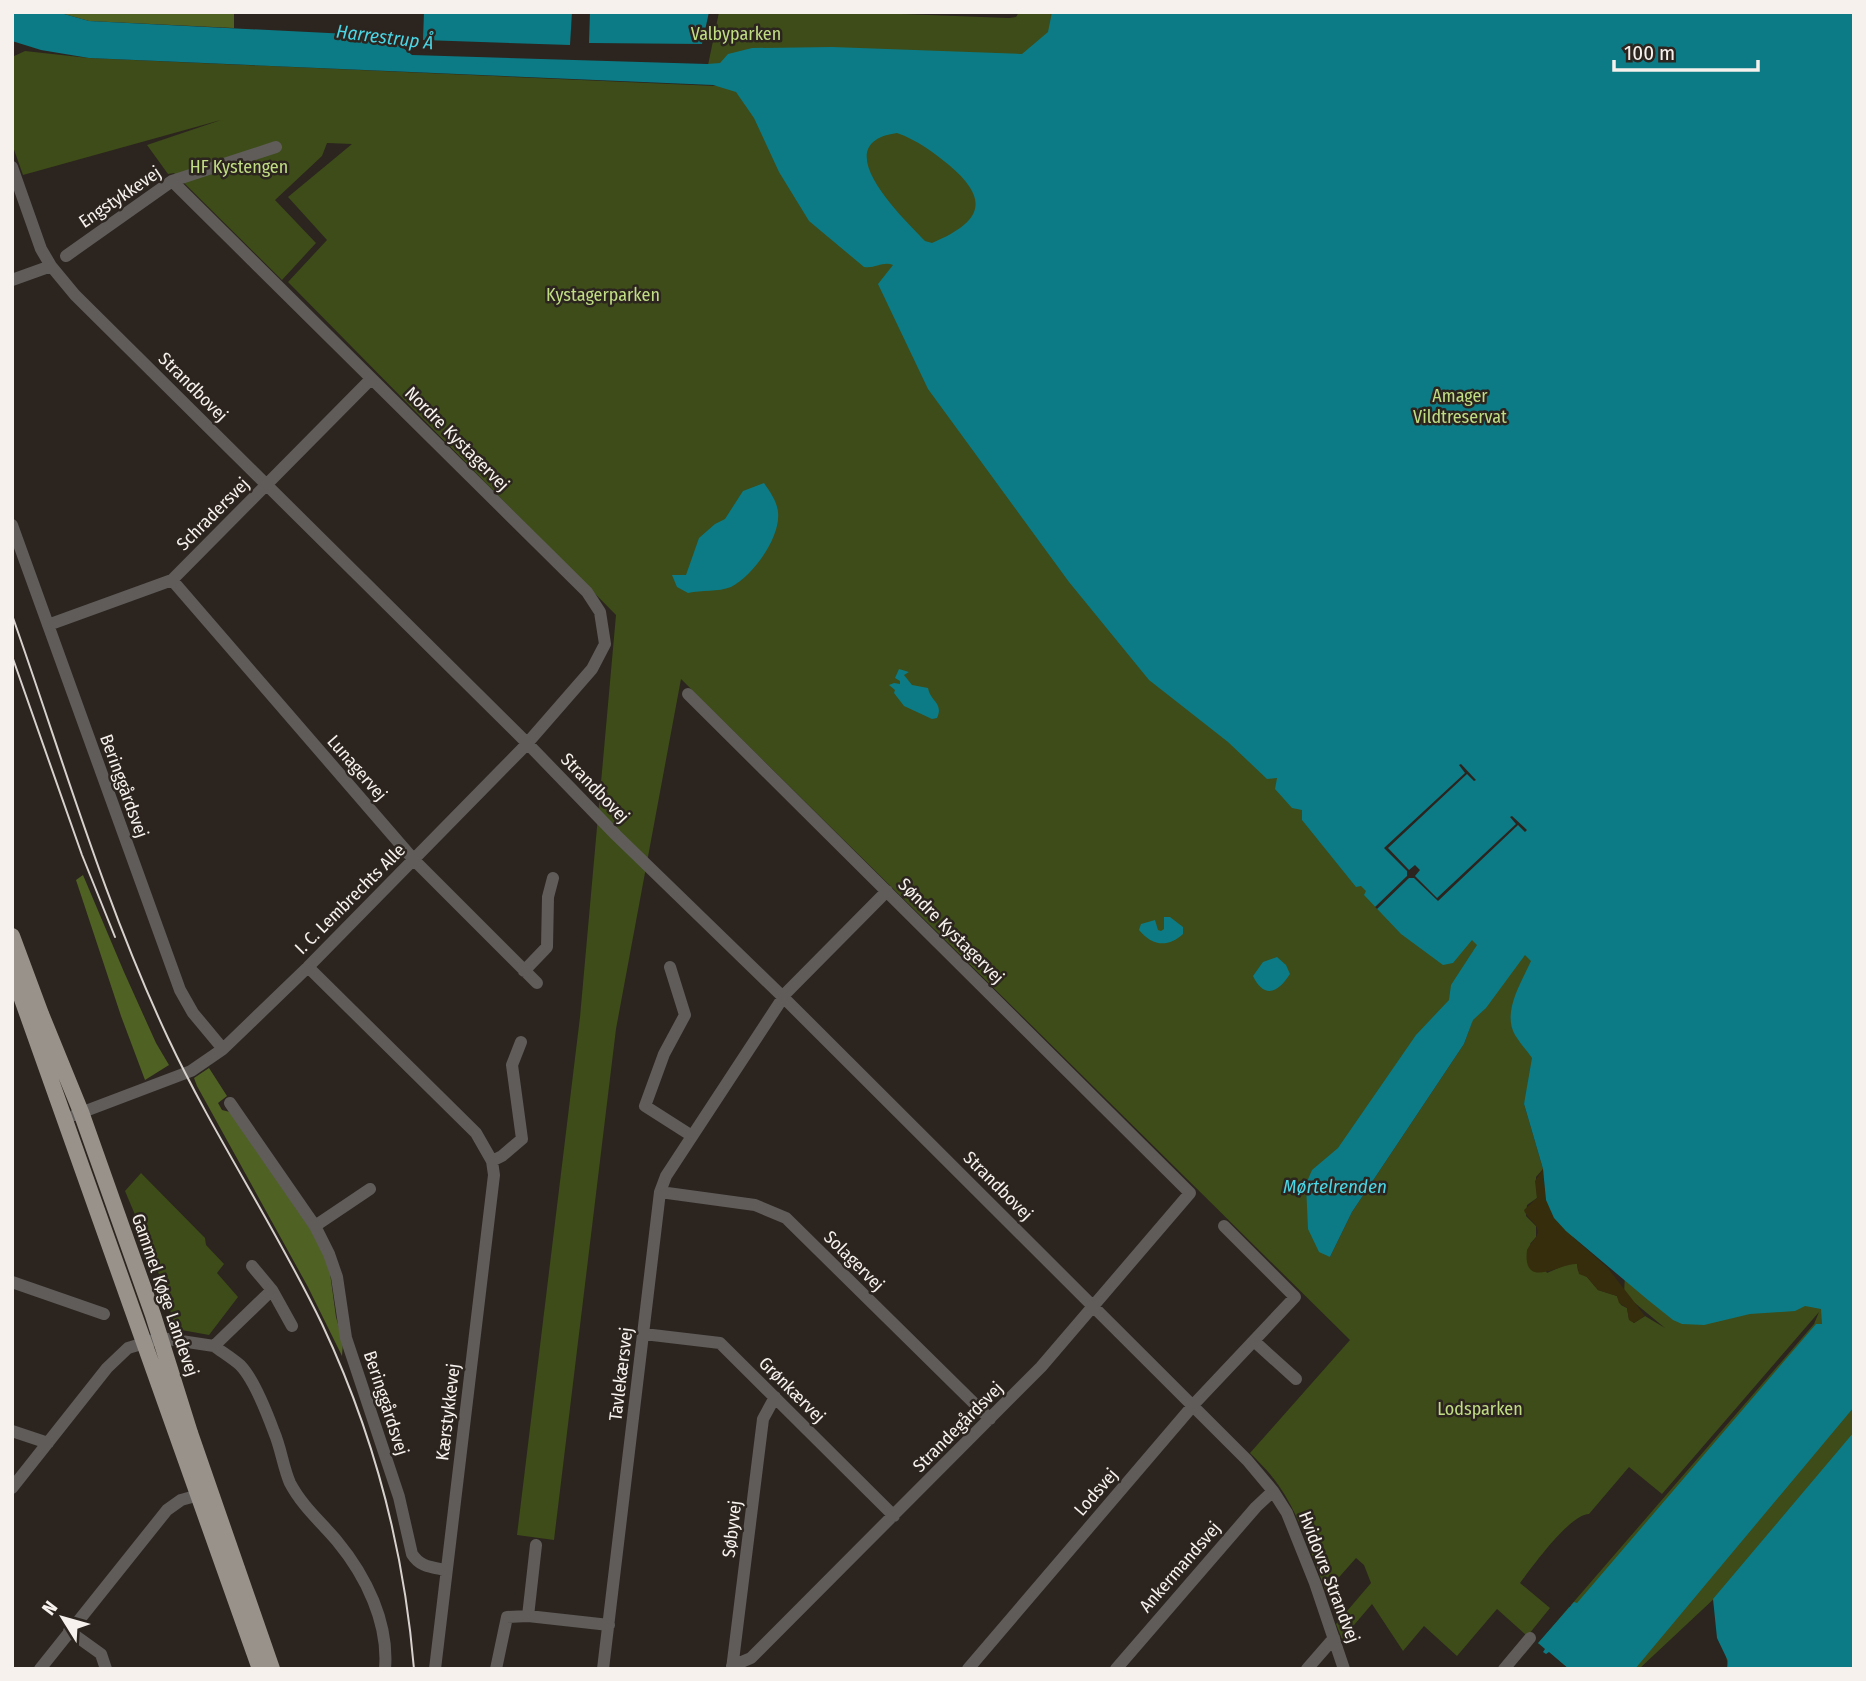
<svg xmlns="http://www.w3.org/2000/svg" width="1866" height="1681" viewBox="0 0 1866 1681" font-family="'Fira Sans Condensed',sans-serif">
<rect width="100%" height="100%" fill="#2c241f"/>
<!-- green -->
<path fill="#3d4c18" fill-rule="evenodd" d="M719,12H849L1009,18L1016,17L1019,12H1854V1669H1728L1718,1595L1639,1669H1569L1554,1656L1568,1641L1538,1644L1569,1607L1585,1614L1571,1605L1814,1324L1819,1312L1662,1494L1629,1467L1589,1514C1569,1515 1533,1566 1520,1583L1550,1608L1529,1634L1526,1635L1497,1609L1457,1656L1424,1626L1403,1651L1372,1604L1342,1639L1336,1624L1371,1583L1364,1565L1356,1558L1326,1592C1312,1556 1301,1518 1279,1486C1271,1474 1260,1463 1250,1453L1350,1340L681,679L616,1029L554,1540L517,1535L580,1017L616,615L288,282L327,240L288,197L352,144L327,143L322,156L275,200L316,243L282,280L174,173L168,174L147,145L221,120L23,175L12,144V57L25,51L89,58L716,86L998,54L830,48L708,65ZM1472,1022L1464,1044L1352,1212L1330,1257L1309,1229ZM1526,1099L1561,1231L1606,1253L1625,1274L1624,1294L1665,1328L1645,1316L1634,1323L1629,1319L1627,1308L1621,1305L1617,1296L1598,1290L1587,1277L1578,1271L1577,1264H1567L1547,1273L1530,1244L1536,1237V1226L1526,1216L1527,1205L1537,1198L1536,1177L1543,1169L1524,1104Z
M141,1173L205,1238L206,1245L224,1264L217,1273L238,1297L209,1335L176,1329L155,1262L125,1191Z"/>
<!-- forest -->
<path fill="#506124" d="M57,12H234V28L89,21Z
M83,875L124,972L156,1043L169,1065L145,1080L121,1016L76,880Z
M209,1068L227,1096L218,1103L222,1110L230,1112L314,1234L329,1266L336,1317L343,1342L342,1356L308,1287L197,1086L194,1078Z"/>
<!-- sand -->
<path fill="#352d0c" d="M1543,1169L1546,1200L1555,1218L1566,1231L1608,1268L1645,1316L1634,1323L1629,1320L1627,1308L1619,1303L1617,1296L1598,1290L1587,1277L1579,1274L1577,1264C1562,1262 1522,1292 1527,1250C1529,1245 1535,1240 1537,1235C1541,1224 1527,1220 1524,1210L1537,1198L1535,1181Z"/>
<!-- water -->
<path fill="#0c7b85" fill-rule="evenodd" d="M12,12H57L89,21L388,36L412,55L707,64L720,63L728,54L752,48L832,47L1022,54L1048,32L1052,12H1854V1407L1635,1669H1569L1549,1652L1546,1654L1543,1652L1545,1649L1538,1643L1574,1602L1577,1603L1816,1324H1822L1821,1309L1805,1306L1795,1311L1750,1314L1704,1325L1682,1324L1673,1320L1648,1300L1566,1231L1554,1218L1546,1200L1543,1169L1524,1104L1532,1058C1527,1051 1520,1043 1515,1035C1502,1012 1521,983 1531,961L1525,955L1486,1008L1473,1020L1464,1044L1352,1212L1330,1257L1319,1252L1308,1229L1306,1184L1312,1170L1338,1148L1416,1035L1449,1000L1451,985L1477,945L1472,940L1453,963L1443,965L1401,934L1364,895L1366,891L1361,886L1356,887L1302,820V810L1292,808L1275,789L1277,778L1267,779L1228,742L1149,680L1069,582L928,389L878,284L893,265C883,261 875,269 864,267L809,221L779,172L754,118L736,92L713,85L89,58L41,50L12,41ZM897,133C917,140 933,152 949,165C993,202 979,223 932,243L925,241C903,218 824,143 897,133Z
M424,12H572L570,45L423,40Z
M590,12H709L702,44L589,43Z
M764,483C770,492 777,501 778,512C781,537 753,576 731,587C718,592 702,590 688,593L677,587L672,575H686L699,538L715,524L725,519L743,491Z
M899,669L909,672L904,675L912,685L928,688C930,701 944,703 937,718L932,719L904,706L894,693L895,690L889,685L894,683L900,684V681L895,678Z
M1164,917H1170L1183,927V934C1168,948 1152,946 1139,930L1141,924L1155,920L1158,930L1161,931L1164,929Z
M1277,957L1286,965L1290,974C1278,993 1264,999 1253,976L1263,962Z
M1854,1432V1669H1727L1728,1661L1717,1638L1713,1599Z"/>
<!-- pier -->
<path fill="#2c241f" d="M1461,764L1476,780L1474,781L1467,774L1388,848L1409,870L1415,865L1420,870L1415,876L1437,898L1516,824L1510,817L1512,816L1527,830L1525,832L1518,825L1438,901L1414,878H1409L1377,909L1375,907L1407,876V871L1384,848L1465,773L1459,765Z"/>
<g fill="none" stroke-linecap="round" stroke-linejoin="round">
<!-- minor -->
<path stroke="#5f5c59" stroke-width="12" d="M12,167L41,249L51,266L75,295L528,744L616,835L783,997L1247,1460L1273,1491L1287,1513L1315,1583L1344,1669
M66,256L172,181L276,147
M12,280L51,266
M12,525L180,990L193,1013L223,1049
M172,580L414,860L537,983
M48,625L172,580L371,379
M688,694L1190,1193L1041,1367L751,1658L732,1666
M308,967L476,1133L492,1161L494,1175L435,1669
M670,967L685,1015L664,1054L645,1106L692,1136
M524,971L547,947L548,897L553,878
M230,1103L315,1226L329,1254L337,1277L346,1338L399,1497L412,1554C420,1567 431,1567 446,1570
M75,1115L191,1071L223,1049L308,967L524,747L592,669L605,644L600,612L587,592L172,181
M492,1161L502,1156L522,1139L512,1065L521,1042
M660,1192L755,1205L786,1218L990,1419
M315,1226L370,1189
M252,1266L272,1290L292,1326
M12,1282L104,1314
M644,1334L720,1343L894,1516
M1254,1341L1296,1379
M214,1346C222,1352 232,1358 240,1365C254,1379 267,1413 274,1432C281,1448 283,1467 290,1483C302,1506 321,1522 337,1541C366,1576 389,1623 385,1669
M12,1431L48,1443
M12,1488L107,1368L128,1348L161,1338L214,1346L272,1290
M536,1545L528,1616L609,1625
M69,1631L101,1654L106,1669
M40,1669L167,1510L181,1500L199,1495
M496,1669L507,1617L528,1616
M603,1669L660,1192L666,1176L786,993L887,891
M732,1669L763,1419L775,1397
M968,1669L1196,1402L1295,1297L1224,1226
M1116,1669L1256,1507L1273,1491
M1307,1669L1334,1638
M1504,1669L1530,1638"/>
<!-- major -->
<path stroke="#98928b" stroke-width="16" d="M12,936L41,1014L81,1112L153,1315L190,1433L272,1669
M12,971L260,1669"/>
<!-- tram -->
<path stroke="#d7d1cd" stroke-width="2" d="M12,615C62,756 104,902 168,1038C214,1136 275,1226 322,1324C373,1432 404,1550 414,1669
M12,656L82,855L115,937"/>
</g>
<g text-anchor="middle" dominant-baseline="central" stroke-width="5" stroke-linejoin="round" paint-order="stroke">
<!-- park labels -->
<g font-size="18" fill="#c0dd84" stroke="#2c241f">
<text x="736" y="34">Valbyparken</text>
<text x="239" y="167">HF Kystengen</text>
<text x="603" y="295">Kystagerparken</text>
<text x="1460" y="396">Amager<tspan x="1460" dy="21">Vildtreservat</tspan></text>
<text x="1480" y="1409">Lodsparken</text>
</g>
<!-- street labels -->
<g font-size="18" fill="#f6f1ed" stroke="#2c241f">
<text transform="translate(120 197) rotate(-34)">Engstykkevej</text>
<text transform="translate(193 387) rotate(45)">Strandbovej</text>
<text transform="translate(457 439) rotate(45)">Nordre Kystagervej</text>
<text transform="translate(213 514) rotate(-45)">Schradersvej</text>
<text transform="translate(357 768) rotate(49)">Lunagervej</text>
<text transform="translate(124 786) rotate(70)">Beringgårdsvej</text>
<text transform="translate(595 788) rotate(46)">Strandbovej</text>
<text transform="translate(350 899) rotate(-45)">I. C. Lembrechts Alle</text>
<text transform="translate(951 931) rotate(45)">Søndre Kystagervej</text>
<text transform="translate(998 1186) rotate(45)">Strandbovej</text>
<text transform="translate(854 1261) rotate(45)">Solagervej</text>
<text transform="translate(165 1295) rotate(71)">Gammel Køge Landevej</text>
<text transform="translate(621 1374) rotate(-83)">Tavlekærsvej</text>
<text transform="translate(792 1390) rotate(45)">Grønkærvej</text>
<text transform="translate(386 1403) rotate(72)">Beringgårdsvej</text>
<text transform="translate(448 1412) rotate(-83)">Kærstykkevej</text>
<text transform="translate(958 1427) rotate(-45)">Strandegårdsvej</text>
<text transform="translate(1096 1492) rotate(-49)">Lodsvej</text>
<text transform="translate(732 1529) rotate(-83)">Søbyvej</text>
<text transform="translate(1180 1567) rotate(-49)">Ankermandsvej</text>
<text transform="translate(1329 1577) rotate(69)">Hvidovre Strandvej</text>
</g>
<!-- water labels -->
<g font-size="19" font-style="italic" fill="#4ad6e5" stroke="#2c241f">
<text transform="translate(385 37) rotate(7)">Harrestrup Å</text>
<text x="1335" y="1186">Mørtelrenden</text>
</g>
</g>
<!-- border -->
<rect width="1866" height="1681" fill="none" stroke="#f6f1ed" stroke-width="28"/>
<!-- north arrow -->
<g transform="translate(63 1618) rotate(307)" stroke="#2c241f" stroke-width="5" paint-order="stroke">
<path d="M0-5L12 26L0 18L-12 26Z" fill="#f6f1ed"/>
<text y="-10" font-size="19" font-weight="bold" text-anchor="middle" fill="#f6f1ed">N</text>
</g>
<!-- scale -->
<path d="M1614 60v10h144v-10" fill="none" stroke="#f6f1ed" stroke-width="3.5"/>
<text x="1624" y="60" font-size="21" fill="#f6f1ed" stroke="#2c241f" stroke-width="5" paint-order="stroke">100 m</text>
</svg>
